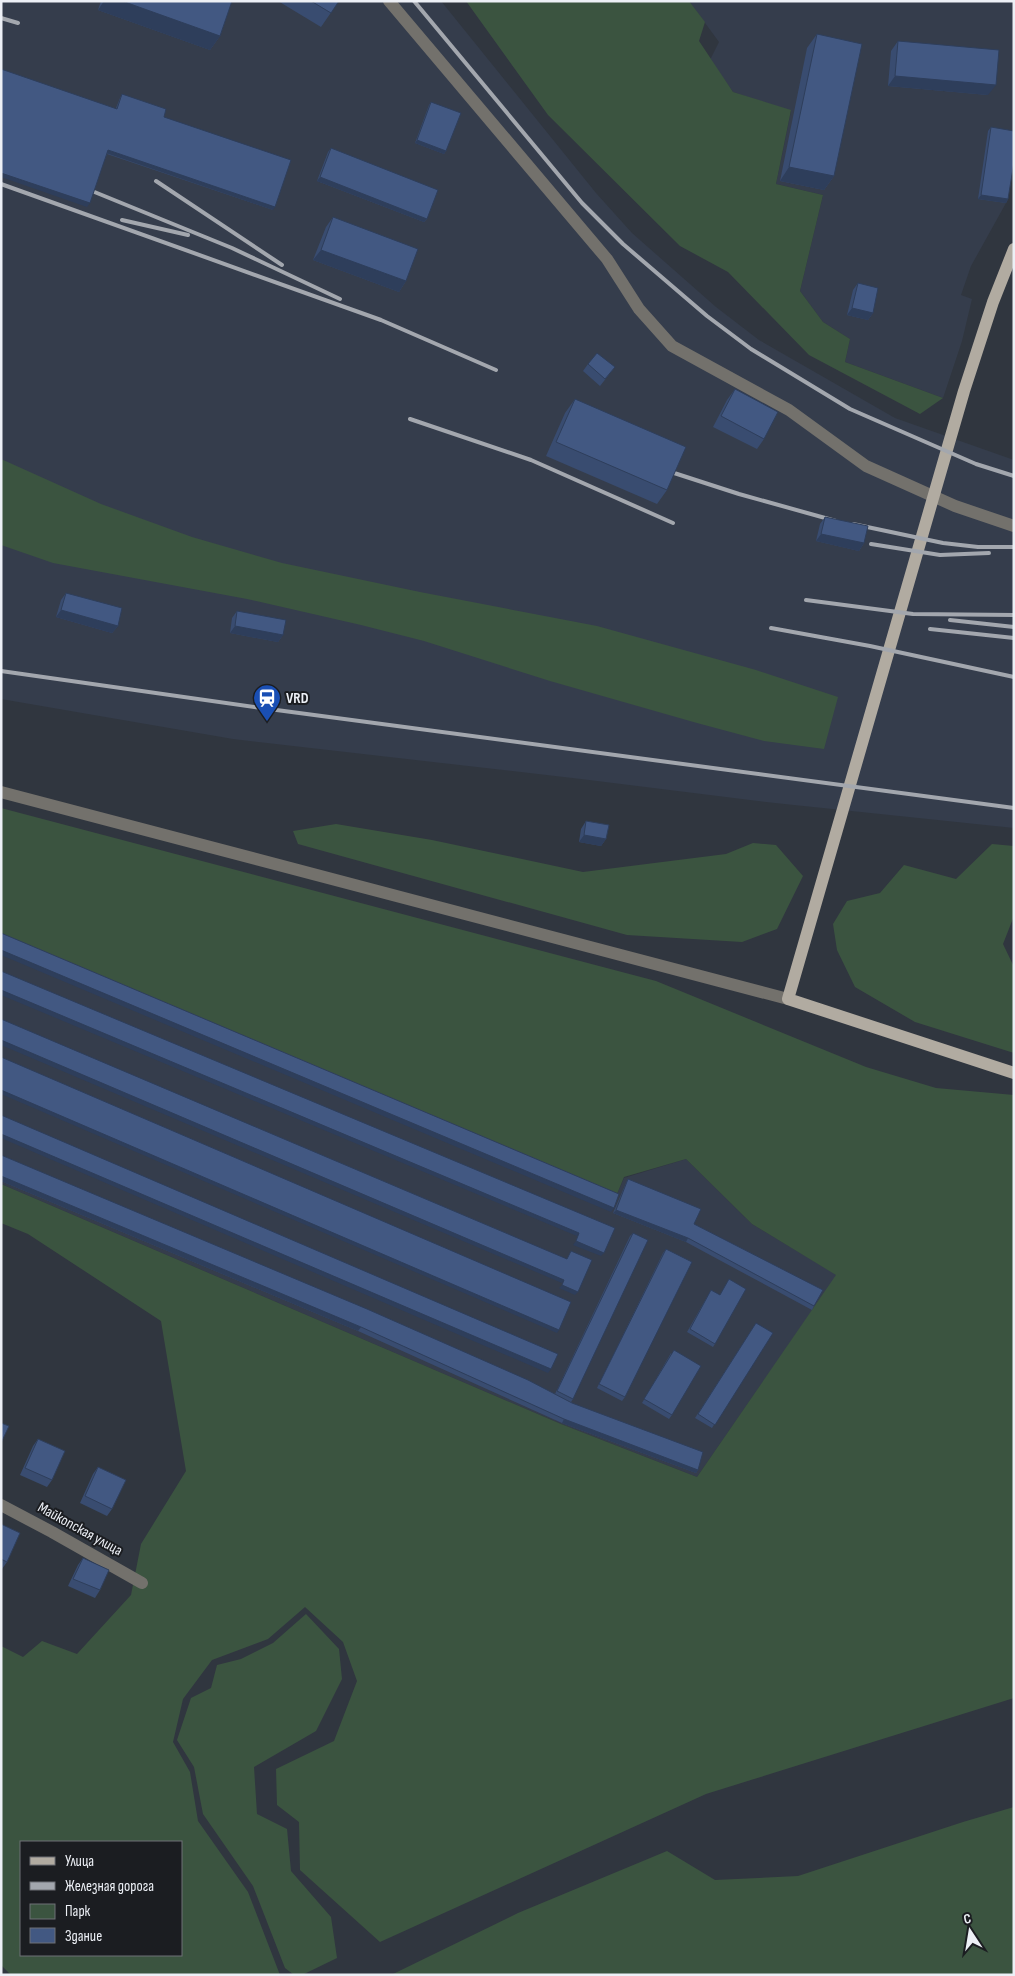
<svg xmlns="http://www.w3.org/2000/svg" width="1015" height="1976" viewBox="0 0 1015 1976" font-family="'Sofia Sans Condensed',sans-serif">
<rect width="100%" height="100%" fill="#30363f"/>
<!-- built -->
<path fill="#353d4c" d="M1,1H441L596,193L632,233L716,307L759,340L895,418L1014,460V828L775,803L581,779L233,739L1,699Z
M689,1H1014V148L1006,203L971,266L961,295L972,299L962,341L943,398L845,362L850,339L823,322L800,291L823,195L776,184L791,111L733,92L710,60L719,42Z
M1,936L617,1194L624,1178L686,1159L752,1224L837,1275L697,1477L561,1424L1,1184Z"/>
<!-- green -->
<path fill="#3b5440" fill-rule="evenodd" d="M466,1H689L705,22L699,41L733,92L791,110L776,184L823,195L800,291L823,322L850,339L845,362L943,398L920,414L809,355L728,272L680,246L548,115Z
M1,459L101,504L192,537L282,563L420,592L597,626L756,670L838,697L824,749L764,741L697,723L550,681L424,641L361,625L247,599L53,563L1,545Z
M1,808L656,981L866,1067L936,1088L1014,1095V1698L706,1794L380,1942L300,1870L299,1822L277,1805L276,1769L334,1741L357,1681L343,1642L305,1607L268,1639L212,1660L183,1699L173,1742L190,1772L198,1821L248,1892L280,1975H11L1,1965V1646L23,1657L42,1641L77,1654L131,1595L141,1544L186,1471L161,1321L28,1234L1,1223V1184L561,1424L697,1477L836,1275L752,1224L686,1159L624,1177L617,1194L1,936ZM21,1842H181V1955H21Z
M336,824L432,840L583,872L726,854L753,843L776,845L803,876L777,929L742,942L627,935L298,844L293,831Z
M992,844L1014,846V916L1003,944L1014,967V1053L915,1022L855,987L837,950L833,924L847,901L880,893L904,865L956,879Z
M306,1614L339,1649L342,1679L316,1731L254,1767L257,1814L287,1829L291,1871L331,1917L337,1958L302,1975H294L285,1968L253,1886L203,1814L194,1767L177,1740L191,1698L211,1688L217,1665L241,1659L273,1643Z
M1014,1807V1975H391L518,1913L667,1851L715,1880L798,1876L963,1822Z"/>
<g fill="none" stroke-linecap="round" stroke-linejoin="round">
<!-- minor -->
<path stroke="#73716c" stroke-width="12" d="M389,1L607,259L639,309L672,346L789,410L866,466L955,506L1014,526
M1,792L788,999
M1,1505L52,1532L142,1583"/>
<!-- major -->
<path stroke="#b1aba1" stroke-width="12" d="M1014,249L993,302L964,391L788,999L1014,1073"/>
<!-- rail -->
<path stroke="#a3a7ae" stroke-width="4" d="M414,1L582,203L623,244L707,316L751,349L850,409L976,464L1014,476
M1,18L18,23
M156,181L282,265
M1,184L381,320L496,370
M92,191L232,248L340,299
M122,220L188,235
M410,419L531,460L673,523
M671,472L739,494L836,521
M853,524L943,543L978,547H1014
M871,544L940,555L989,553
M806,600L913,614L1014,615
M950,620L1014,627
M771,628L870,646L1014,677
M930,629L1014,638
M1,671L269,709L1014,808"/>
</g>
<!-- wall -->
<path fill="#394c70" d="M101,1H232L220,36L210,50L98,10Z
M278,1H339L321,27Z
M817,34L834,176L824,190L780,181L807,48Z
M898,41L988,95L888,86L891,51Z
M122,94L164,117L273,210L107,154L87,207L116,108L120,98Z
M431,102L446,151L444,154L415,143L429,105Z
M991,127L1008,199L1006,203L978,199L988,131Z
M331,148L427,219L424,222L317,181L328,152Z
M333,217L406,281L399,292L313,260L326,227Z
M858,283L873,313L868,320L847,315L853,290Z
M588,364L615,367L600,386L583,371Z
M735,389L764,439L757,449L713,427L727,400Z
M575,399L667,490L657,504L546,456L565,413Z
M825,517L864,543L859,551L816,541L820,524Z
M66,593L118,626L112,633L56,617L61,600Z
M237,611L283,635L278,642L230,633L232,618Z
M586,821L606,839L601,846L579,842L581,829Z
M1,1155L555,1394L630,1236L633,1233L573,1399L571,1402L698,1470L696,1473L562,1423L358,1331L1,1181Z
M628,1179L814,1306L812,1310L686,1242L613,1213L626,1183Z
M666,1249L625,1397L622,1401L597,1388L663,1253Z
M729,1279L715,1344L713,1347L687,1332L711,1290L720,1295Z
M756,1323L773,1333L712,1428L695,1418Z
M671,1353L672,1415L669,1419L642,1403Z
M38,1439L52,1480L47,1487L20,1475L33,1446Z
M98,1467L112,1509L107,1516L80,1503L93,1474Z
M1,1524L7,1562L2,1569L1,1568Z
M83,1558L100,1590L95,1598L68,1586L78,1565Z"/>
<!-- shaded-wall -->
<path fill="#2e3e5b" d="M104,1H122L220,36L210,50L98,10Z
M895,76L996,85L988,95L888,86Z
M417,140L446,151L444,154L415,143Z
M108,150L275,207L273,210L106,153Z
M789,167L834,176L824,190L780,181Z
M1,173L90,203L87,207L1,177Z
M320,177L427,219L424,222L317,181Z
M981,195L1008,199L1006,203L978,199Z
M321,250L406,281L399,292L313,260Z
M852,308L873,313L868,320L847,315Z
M821,534L864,543L859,551L816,541Z
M61,610L118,626L112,633L56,617Z
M235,626L283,635L278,642L230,633Z
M584,835L606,839L601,846L579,842Z
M1,950L614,1208L611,1212L1,955Z
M1,990L579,1233L577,1236L1,995Z
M1,1040L564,1280L562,1283L1,1045Z
M1,1090L559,1330L557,1333L1,1094Z
M1,1134L551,1369L548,1373L1,1138Z
M1,1176L361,1327L358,1331L1,1181Z
M616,1210L688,1238L686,1242L613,1213Z
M576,1241L604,1253L601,1256L573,1245Z
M562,1285L578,1292L575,1295L559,1288Z
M564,1419L698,1470L696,1473L562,1423Z"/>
<!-- building -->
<path fill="#425882" stroke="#2e3e5b" d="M122,1H232L220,36Z
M311,1H339L331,13Z
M817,34L862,44L834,176L789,167Z
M898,41L999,50L996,85L895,76Z
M1,69L117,109L122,94L166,109L164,117L291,160L275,207L108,150L90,203L1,173Z
M431,102L461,113L446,151L417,140Z
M991,127L1014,131V162L1008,199L981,195Z
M331,148L438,190L427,219L320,177Z
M333,217L418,249L406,281L321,250Z
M858,283L878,288L873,313L852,308Z
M597,353L615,367L605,379L588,364Z
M735,389L778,412L764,439L721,416Z
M575,399L686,447L667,490L556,442Z
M825,517L868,526L864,543L821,534Z
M66,593L122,608L118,626L61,610Z
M237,611L286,620L283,635L235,626Z
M586,821L609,825L606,839L584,835Z
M1,933L619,1194L614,1208L1,950Z
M1,971L615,1228L604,1253L576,1241L579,1233L1,990Z
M1,1019L567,1259L571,1251L592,1260L578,1292L562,1285L564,1280L1,1040Z
M1,1057L571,1302L559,1330L1,1090Z
M1,1115L558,1354L551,1369L1,1134Z
M1,1155L367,1309L528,1380L572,1403L703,1452L698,1470L564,1419L361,1327L1,1176Z
M628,1179L701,1209L694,1224L823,1290L814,1306L688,1238L616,1210Z
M633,1233L648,1240L573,1399L557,1391Z
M666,1249L692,1262L625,1397L599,1384Z
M729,1279L746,1289L715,1344L690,1329L711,1290L720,1295Z
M756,1323L773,1333L715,1425L698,1414Z
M674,1350L701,1366L672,1415L644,1399Z
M1,1423L9,1426L1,1443Z
M38,1439L65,1451L52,1480L25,1468Z
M98,1467L126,1480L112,1509L85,1496Z
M1,1524L20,1533L7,1562L1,1559Z
M83,1558L109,1570L100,1590L73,1579Z"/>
<!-- icons -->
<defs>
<g id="station-pin" transform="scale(1.4375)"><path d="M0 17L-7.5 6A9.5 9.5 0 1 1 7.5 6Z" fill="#1a4fb4" stroke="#1b1d21"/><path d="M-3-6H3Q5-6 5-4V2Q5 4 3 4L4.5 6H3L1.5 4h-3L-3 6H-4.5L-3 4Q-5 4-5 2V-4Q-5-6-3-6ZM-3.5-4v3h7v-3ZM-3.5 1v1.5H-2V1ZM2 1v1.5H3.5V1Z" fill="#fff"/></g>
</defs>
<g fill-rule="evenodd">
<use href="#station-pin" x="267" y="698"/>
</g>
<g text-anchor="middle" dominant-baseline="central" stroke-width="4" stroke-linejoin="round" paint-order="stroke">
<!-- poi labels -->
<g font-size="15" font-weight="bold" fill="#edf0f6" stroke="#1b1d21" text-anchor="start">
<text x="286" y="698">VRD</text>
</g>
<!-- street labels -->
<g font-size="15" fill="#edf0f6" stroke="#1b1d21">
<text transform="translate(80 1529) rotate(29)">Майкопская улица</text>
</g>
</g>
<!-- border -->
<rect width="1015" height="1976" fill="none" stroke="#edf0f6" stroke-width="5"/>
<!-- legend -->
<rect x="20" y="1841" width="162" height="115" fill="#1b1d21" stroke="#6f7176"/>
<rect x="30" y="1857" width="25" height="8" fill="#b1aba1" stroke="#6f7176"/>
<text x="65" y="1866" font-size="15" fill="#edf0f6">Улица</text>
<rect x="30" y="1882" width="25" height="8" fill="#a3a7ae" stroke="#6f7176"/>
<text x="65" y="1891" font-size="15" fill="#edf0f6">Железная дорога</text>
<rect x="30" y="1904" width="25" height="15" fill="#3b5440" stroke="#6f7176"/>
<text x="65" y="1916" font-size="15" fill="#edf0f6">Парк</text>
<rect x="30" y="1928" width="25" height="15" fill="#425882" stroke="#6f7176"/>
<text x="65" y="1941" font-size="15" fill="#edf0f6">Здание</text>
<!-- north arrow -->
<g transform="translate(970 1931) rotate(348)" stroke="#1b1d21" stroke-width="4" paint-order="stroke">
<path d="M0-4L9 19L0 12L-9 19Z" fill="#edf0f6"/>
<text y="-8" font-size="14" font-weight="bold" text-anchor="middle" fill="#edf0f6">С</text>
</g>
</svg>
